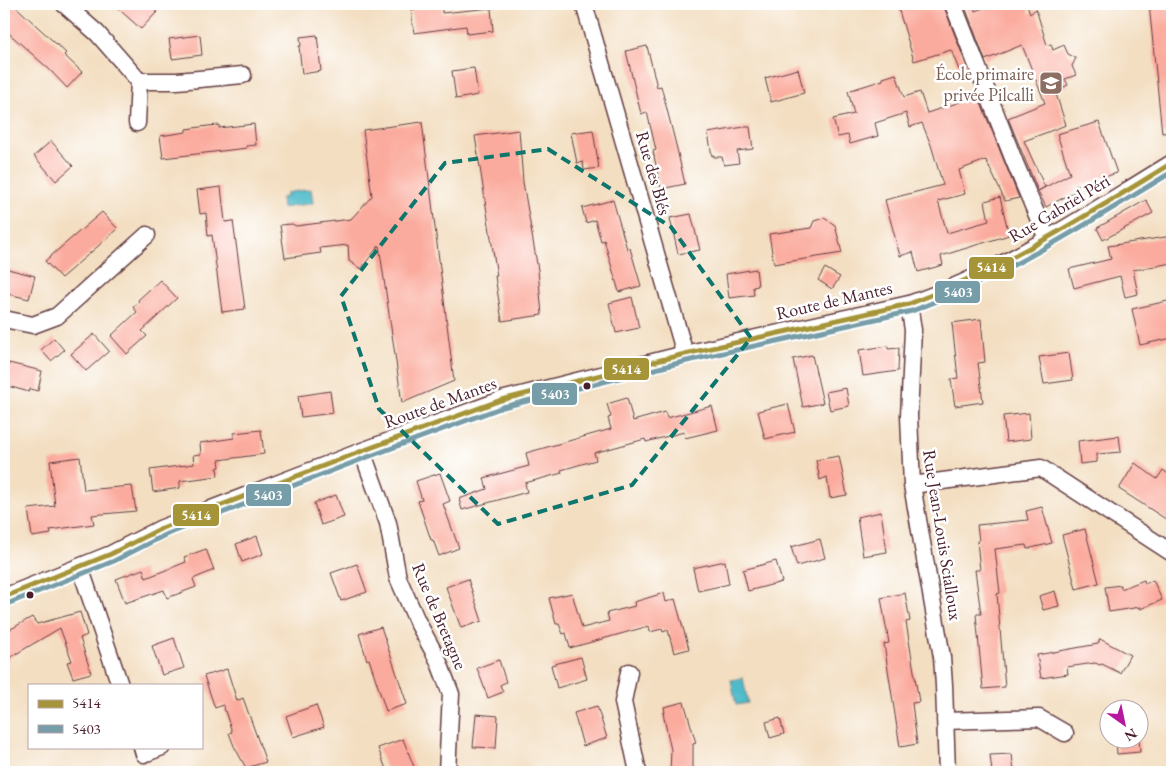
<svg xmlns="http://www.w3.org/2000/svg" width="1176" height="776" viewBox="0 0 1176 776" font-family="'EB Garamond',serif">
<rect width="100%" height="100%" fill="#fff"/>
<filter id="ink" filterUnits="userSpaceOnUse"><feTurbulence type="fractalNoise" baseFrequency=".02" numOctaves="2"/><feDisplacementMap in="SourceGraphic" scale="10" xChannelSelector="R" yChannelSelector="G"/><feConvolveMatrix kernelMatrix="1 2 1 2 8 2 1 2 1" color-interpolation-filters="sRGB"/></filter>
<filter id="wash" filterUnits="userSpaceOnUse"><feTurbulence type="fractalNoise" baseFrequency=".0096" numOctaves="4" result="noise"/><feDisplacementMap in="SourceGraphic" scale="20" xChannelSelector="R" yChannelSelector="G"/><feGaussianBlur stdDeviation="1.12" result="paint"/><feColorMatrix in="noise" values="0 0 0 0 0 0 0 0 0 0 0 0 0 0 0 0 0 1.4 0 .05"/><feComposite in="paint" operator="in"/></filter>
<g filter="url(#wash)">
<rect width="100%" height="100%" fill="#f3dec1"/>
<!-- water -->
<path fill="#4fbbca" stroke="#4c6d7a" d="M311,189L313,203L282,208L281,198L286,197V193Z
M743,678L748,703L736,705L731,680Z"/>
<g id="blocks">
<!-- building -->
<path fill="#fbab9d" d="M4,4H13L66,53L64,55L82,72L67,88L50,70L4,29Z
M113,4H147L157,12L141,29Z
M897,4H943L967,67L959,70L951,50L914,61Z
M964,4H974L975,11L993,4H999L1000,8L1015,4H1027L1030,14L1036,9L1047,45L1051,44L1053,50L1064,45L1068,54L1076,58L1072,66L1076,75L1065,79L1068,85L1055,91L1066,125L1024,141L1045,187L1038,191L1008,118L1045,103L1022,45L985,60Z
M1149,4H1172V132L1162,133Z
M442,6V13L491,8L493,31L467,34L466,26L414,33L411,10Z
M200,35L202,55L172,59L169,39Z
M317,35L321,71L302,74L299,46H301L300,37Z
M647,46L657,87L661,86L677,149L685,184L661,189L653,151L656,150L647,112L641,114L626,51Z
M474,68L478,95L456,99L452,71Z
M798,69L804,93L771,102L765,78Z
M896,74L904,97L920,92L927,113L978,96L1019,198L1005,201L986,160L959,170L965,194L938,201L947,233L989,221L985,201L1000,197L1009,235L941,256L943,265L918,272L913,252L900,256L885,200L943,185L931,145L922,123L910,127L906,113L875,123L878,136L850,144L848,135L838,137L833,119L854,114L848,91L883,80V78Z
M422,122L454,381L402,403L379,245L361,269L349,261L348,245L320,248L321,253L285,258L280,225L292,224L296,226L351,219L372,196L363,130Z
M1099,122L1117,173L1075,186L1076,191L1046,207L1038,191L1070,174L1057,134Z
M254,124L256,145L246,146L247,148L163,158L160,136L186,132V129L208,126L219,125V128Z
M744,127H750L753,149L737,151L739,163L724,165L722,157H714V155L712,156L708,133Z
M519,130L523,182L538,270L542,315L502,321L495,276H497L475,136Z
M593,130L599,168L584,170L583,162L577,163L571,133Z
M51,141L73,166L56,181L34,156Z
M221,187L225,222L233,221L245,309L222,312L212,235L208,236L206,213L200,214L197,190Z
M613,200L627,249L630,248L641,286L619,292L604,240L601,241L595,220L586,223L582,208Z
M1146,200L1153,213L1103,240L1097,228Z
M102,212L118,229L61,278L45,261Z
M691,214L700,250L678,254L670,218Z
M824,218L835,225L842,253L774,264L769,234L811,228L814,221Z
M1172,236V263L1133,270L1138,294L1125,297L1120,276L1074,288L1069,269L1111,259L1108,246Z
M4,268L35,276L29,299L4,293Z
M825,268L840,277L832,289L818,280Z
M756,269L758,286L753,287L754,295L729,298L726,274Z
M160,280L177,298L142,331L147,336L127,354L111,336L137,312L133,307L139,302L138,300Z
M632,297L639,328L616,333L609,303Z
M1172,300V338L1140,345L1132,309Z
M981,319L985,362L978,363L983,402L955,406L951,379L958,378L952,323Z
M94,334L109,351L86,371L71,354Z
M54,338L64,350L51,361L41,350Z
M888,346V349L899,348L898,371L863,376L859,350Z
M1069,353L1073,380L1044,384L1039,357Z
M812,355L823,403L803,407L793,359Z
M9,363L42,371L38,391L30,389L29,392L4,385V365L8,367Z
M846,388L849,406L830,410L826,392Z
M330,391L333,413L301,417L298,396Z
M627,398L633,421L665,412L667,418L712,406L718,430L685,438L684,432L646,442L645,439L594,453L596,460L561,470L562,473L525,483L527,492L462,510L459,499L487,489L484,478L529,466L526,453L611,429L608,418L611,417L607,404Z
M788,404L795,432L765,439L758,411Z
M1029,413L1031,439L1006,442L1003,416Z
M261,430L264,454L219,460L220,467L217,468L218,476L180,481V488L153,492L150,470L194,464L193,455L201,454L200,443L234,438V433Z
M1119,436L1121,452L1097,454V462L1080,464L1078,441Z
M839,456L847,495L830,498L827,477L820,480L816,460Z
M80,457L84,490L132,486L136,511L92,515L94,524L50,530L51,534L32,537L28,509L55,506L50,461Z
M1135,463L1157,479L1163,470L1172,477V523L1119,489Z
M440,473L450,501L443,504L459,548L439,556L433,540H431L418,501L422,500L416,481Z
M336,495L344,517L321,525L314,503Z
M1042,507L1052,543L1027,549L1026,545L995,549L1000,593L997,594L1005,687L983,689L976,614H981L975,570H980L977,541H979L977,525L1028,520L1026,511Z
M881,512L887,552L863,556L857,517Z
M1085,529L1099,583L1076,589L1062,535Z
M257,536L263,554L242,562L236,544Z
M820,539L825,558L797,566L791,547Z
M206,549L214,570L193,579L196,587L167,598L164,590L125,603L116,579L143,569L146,578L186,562L184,557Z
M725,561L729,584L698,591L693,568Z
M776,561L782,582L748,591L743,570Z
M357,564L367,592L341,601L331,573Z
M468,579L482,621L461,628L446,587Z
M1144,580L1145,584L1153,580L1162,600L1140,609V607L1109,612L1105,587L1121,585V589Z
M1055,591L1059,606L1043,610L1039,596Z
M572,593L582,628L609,621L607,613L635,606L634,602L664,593L666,602L675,599L689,649L674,653L668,630L663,632L662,629L650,632L649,626L570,648L566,633L563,634L559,624H556L549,598Z
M905,593L910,621L906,622L919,702L912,703L917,744L900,747L884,644L889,643L881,598Z
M80,612L87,635L80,638L91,673L73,678L67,662L72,661L60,628L4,661V633L32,617L37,624Z
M381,627L407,704L386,711L369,659L367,660L359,634Z
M174,638L184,668L162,675L152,646Z
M1100,639L1130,655L1120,673L1102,664L1100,665L1095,663L1067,667L1068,674L1041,678L1037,655L1098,644Z
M581,657L587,679L557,688L551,665Z
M499,660L506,682L500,685L503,692L488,698L477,668Z
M227,669L237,701L243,698L266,762L246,768L234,746L229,733L232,732L223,705L215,708L204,676Z
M684,702L696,743L693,744V772H670L671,750L663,713H665L664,707Z
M316,705L324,727L293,737L286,716Z
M597,706L607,738L583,746L574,713Z
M476,714L498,716L496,748L473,747Z
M780,718L784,734L770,738L766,722Z
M1116,738H1139L1140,752L1117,754Z
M403,739L416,772H387L378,748Z
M1012,754L1014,772H992L990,755Z"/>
</g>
</g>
<g filter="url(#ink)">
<use href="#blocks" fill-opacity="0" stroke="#633c42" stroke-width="1"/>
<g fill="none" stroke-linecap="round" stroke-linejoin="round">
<!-- minor casing -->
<g stroke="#633c42" stroke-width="19">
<path id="minor" d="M64,4L97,33L139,81H177L243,75
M584,4L685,354
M953,4L1015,163L1047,239
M137,123L139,81
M909,304L913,330L909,416L912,485L942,657L944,685L947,772
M4,319L33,325L57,316L147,235
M362,451L388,523L398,578L417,621L438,660L451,694L447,772
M912,485L1041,468L1172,553
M80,567L120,685
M4,597L111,554L162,528L362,451L501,400L685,354L909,304C1004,272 1086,215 1172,163
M629,672L623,702L638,772
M945,721L1039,718L1065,733
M142,747L144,754L162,747"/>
</g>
<!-- minor -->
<use href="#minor" stroke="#fff" stroke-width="16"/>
<!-- bus-1 casing -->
<g stroke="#fff" stroke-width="9">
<path id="bus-1" d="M4,597L111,554L162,528L362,451L501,400L685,354L909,304C1004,268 1086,216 1172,163"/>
</g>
<!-- bus-2 casing -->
<g stroke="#fff" stroke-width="9">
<path id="bus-2" d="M7,604L114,561L165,535L365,458L503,407L687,361L912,311C1006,276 1086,224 1172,172"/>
</g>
<!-- bus-1 -->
<use href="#bus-1" stroke="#a69538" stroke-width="5"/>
<!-- bus-2 -->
<use href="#bus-2" stroke="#779da8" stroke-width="5"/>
</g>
</g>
<!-- marked area -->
<path fill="none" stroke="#0f766e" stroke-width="4" stroke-dasharray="10 6" stroke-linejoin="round" d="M548,149L671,227L751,338L632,485L498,524L379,409L341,296L445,163Z"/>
<!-- icons -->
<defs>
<g id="school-square" transform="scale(1.25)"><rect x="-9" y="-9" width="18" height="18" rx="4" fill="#8d6e63" stroke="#fff"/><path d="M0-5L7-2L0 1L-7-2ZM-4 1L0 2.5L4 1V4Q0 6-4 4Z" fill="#fff"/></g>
</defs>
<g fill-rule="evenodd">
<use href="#school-square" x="1051" y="83"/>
</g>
<!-- markers -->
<g fill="#4a1f2b" stroke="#fff" stroke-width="2">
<circle cx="587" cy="386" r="4.5"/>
<circle cx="30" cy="595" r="4.5"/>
</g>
<g text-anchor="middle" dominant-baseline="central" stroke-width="5" stroke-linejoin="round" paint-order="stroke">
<!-- education labels -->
<g font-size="18" fill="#785e54" stroke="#fff" text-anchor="end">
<text x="1034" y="73">École primaire<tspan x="1034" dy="21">privée Pilcalli</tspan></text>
</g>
<!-- street labels -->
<g font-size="18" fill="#4a1f2b" stroke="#fff">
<text transform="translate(654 173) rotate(74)">Rue des Blés</text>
<text transform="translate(1059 208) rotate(-31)">Rue Gabriel Péri</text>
<text transform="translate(834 300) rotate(-13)">Route de Mantes</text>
<text transform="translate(440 402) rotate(-20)">Route de Mantes</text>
<text transform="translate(943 535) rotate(81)">Rue Jean-Louis Scialloux</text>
<text transform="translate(440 616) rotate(67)">Rue de Bretagne</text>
</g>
</g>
<g stroke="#fff" stroke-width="2">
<rect x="968" y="256" width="47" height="24" rx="5" fill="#a69538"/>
<rect x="934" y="280" width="47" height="24" rx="5" fill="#779da8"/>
<rect x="603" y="357" width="47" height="24" rx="5" fill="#a69538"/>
<rect x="531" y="382" width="47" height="24" rx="5" fill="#779da8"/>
<rect x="245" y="483" width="47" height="24" rx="5" fill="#779da8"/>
<rect x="172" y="503" width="48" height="24" rx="5" fill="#a69538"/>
</g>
<g font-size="14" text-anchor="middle" font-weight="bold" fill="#fff">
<text x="991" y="272">5414</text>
<text x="958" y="297">5403</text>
<text x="626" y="374">5414</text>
<text x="555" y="399">5403</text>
<text x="268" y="500">5403</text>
<text x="196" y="520">5414</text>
</g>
<!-- margin -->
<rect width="1176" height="776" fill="none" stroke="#fff" stroke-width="20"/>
<!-- legend -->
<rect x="28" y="684" width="175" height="65" fill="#ffffff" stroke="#b7a5aa"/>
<rect x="38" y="700" width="25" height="8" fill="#a69538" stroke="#b7a5aa"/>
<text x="72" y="708" font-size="15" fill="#4a1f2b">5414</text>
<rect x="38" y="725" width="25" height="8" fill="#779da8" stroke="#b7a5aa"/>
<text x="72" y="734" font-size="15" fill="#4a1f2b">5403</text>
<!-- north arrow -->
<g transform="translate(1124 724) rotate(147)"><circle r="24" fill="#ffffff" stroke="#b7a5aa"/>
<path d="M0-4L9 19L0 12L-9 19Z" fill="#b5179e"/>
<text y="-8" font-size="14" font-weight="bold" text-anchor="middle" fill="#4a1f2b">N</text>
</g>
</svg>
